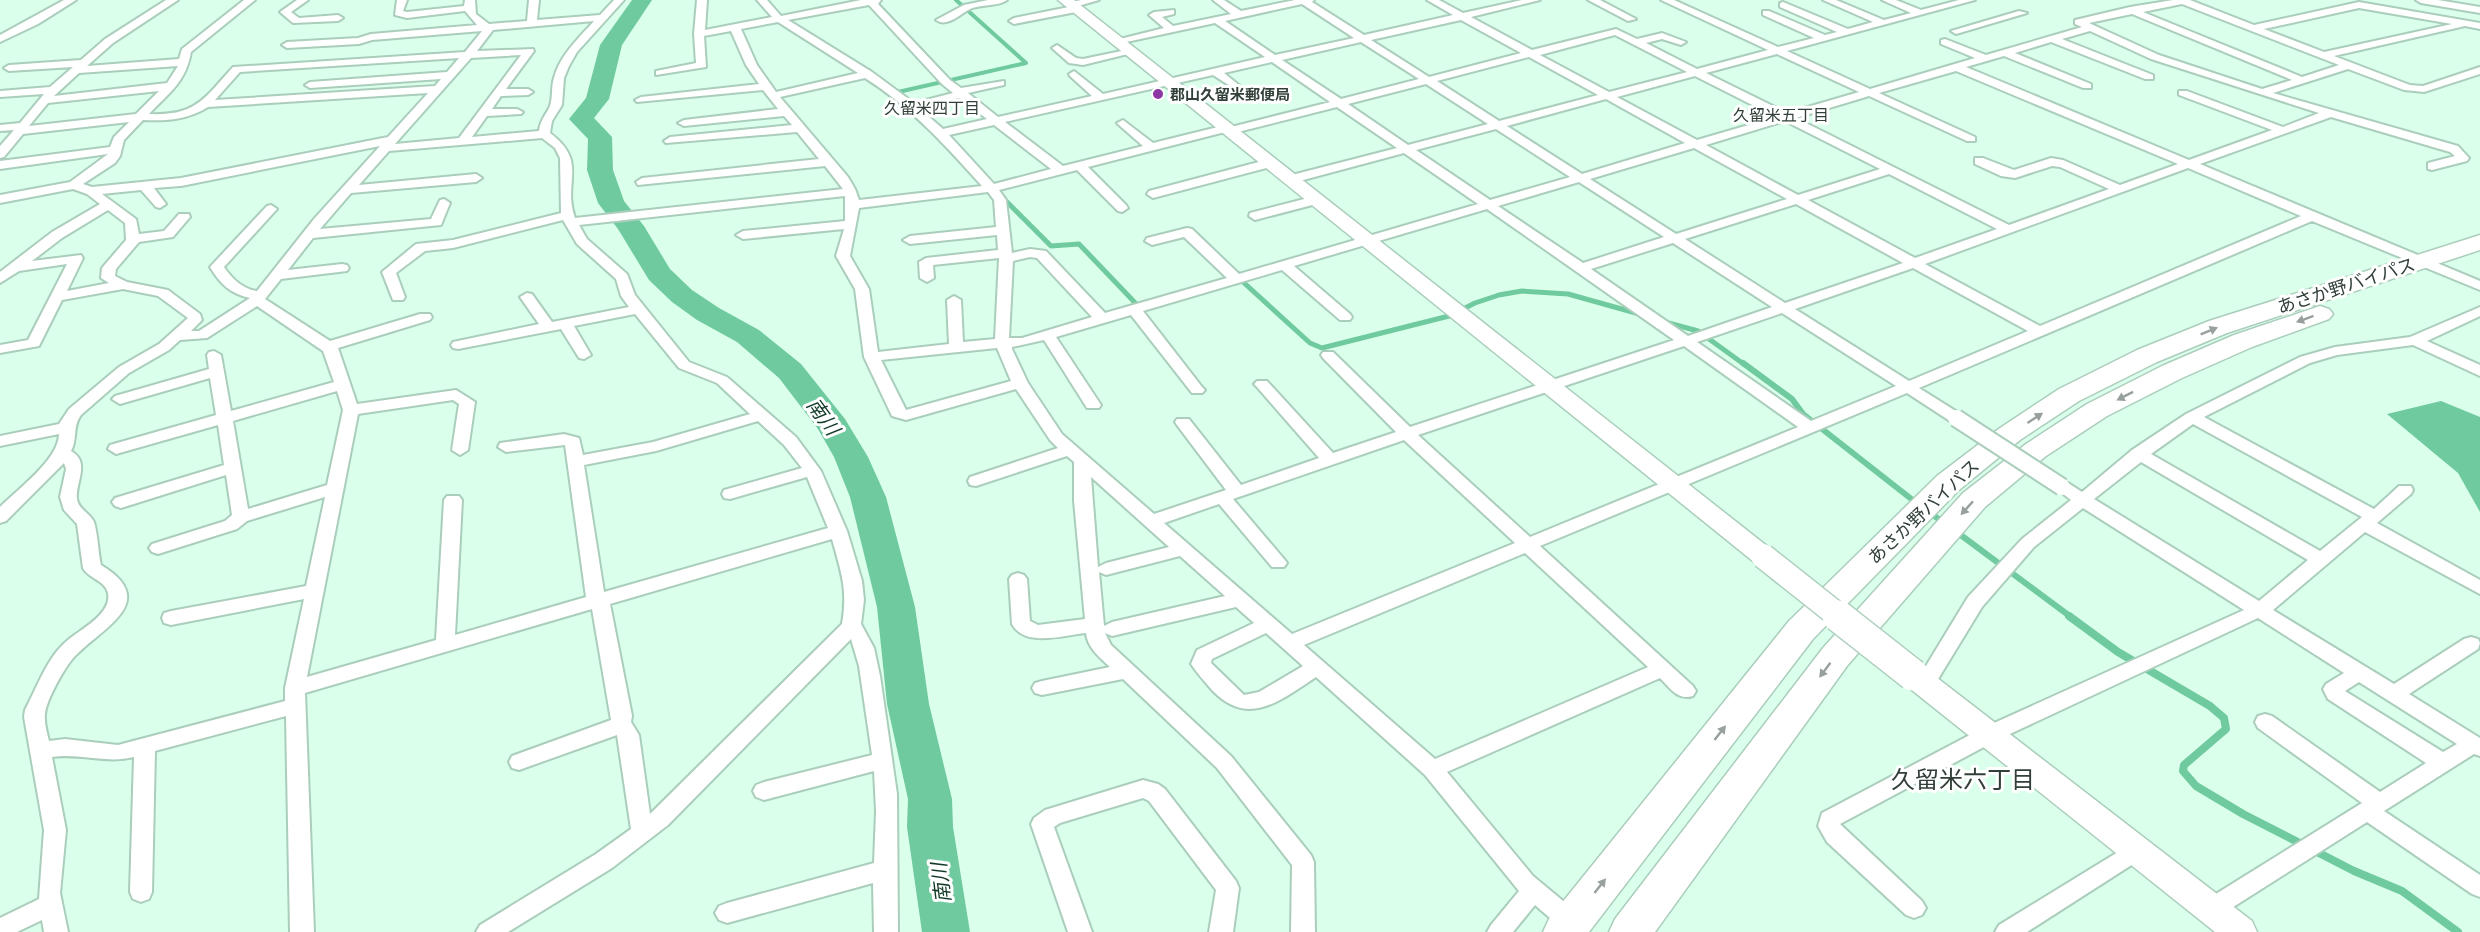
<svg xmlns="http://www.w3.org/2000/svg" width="2480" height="932" viewBox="0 0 2480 932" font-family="Barlow,'Noto Sans JP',sans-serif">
<rect width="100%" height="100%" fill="#daffeb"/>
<!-- water -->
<path fill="#70ca9f" d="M2441,401L2480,417V512L2458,473L2387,414Z"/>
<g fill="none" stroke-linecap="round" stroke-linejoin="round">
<!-- stream-far3 -->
<path stroke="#70ca9f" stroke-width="4" d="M904,97L898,92L1026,63L956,0"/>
<!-- stream-far2 -->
<path stroke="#70ca9f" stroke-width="5" d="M1001,196L1051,246L1079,244L1142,310
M1235,283L1242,281L1310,343L1322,348L1449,316L1475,303L1499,295L1522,291L1568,294L1643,315
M1665,322L1698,331L1745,365"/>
<!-- stream-far1 -->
<path stroke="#70ca9f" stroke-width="6" d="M1743,363L1792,399L1803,414L1919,505
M1927,511L1946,524
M1954,530L2071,617"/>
<!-- stream -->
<path stroke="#70ca9f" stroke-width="8" d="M2069,616L2118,652L2210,706L2224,718L2226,729L2184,765L2183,771L2196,786L2243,814L2354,871L2402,891L2458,932"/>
<!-- river -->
<path fill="#70ca9f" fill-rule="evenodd" d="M632,0H652L622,45L609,99L594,118L612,137L613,170L624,201L644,226L670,269L692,290L719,308L759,330L801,364L845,419L868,457L886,497L915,607L929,704L952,799L953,827L970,932H922L907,827L908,799L887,704L877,607L850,497L834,457L818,429L779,378L737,342L697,320L672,302L649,280L618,229L598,203L587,170L588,139L569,119L586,98L600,45Z"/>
<!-- street casing -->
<g stroke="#aacebb" stroke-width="4">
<path id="street" d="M64,0H76L38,24L0,42V35Z
M166,0H178L113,43L87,66L179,59L182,49L244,0H255L191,52C186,82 169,93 149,114C196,116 204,99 233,67L465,52L482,31L372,40L359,44L287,48L282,45L287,42L358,38L371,34L477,25L465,11L407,18L395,15L397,0H407L403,11L407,12L464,6L465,0H475L476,14L489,24L527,21L529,0H539L537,20L600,15L614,0H624L577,52L569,66L564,78L562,105L552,121L550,133C589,162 562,182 575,218L843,189L825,166L638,185L636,182L642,178L819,159L797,132L666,143L664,141L670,137L792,125L784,116L684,126L678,123L684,120L778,109L763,90L637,102L635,100L641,97L759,84L746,65L731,31L704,36L706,67L656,75V71L696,63L694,34L697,0H707L705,30L772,17L757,0H767L781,16L861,0H881L878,4L950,80L961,88L1004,81V85L968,93L998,117L1092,96L1070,76L1069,74L1074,71L1103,94L1265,57L1215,23L1117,44L1112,41L1164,28L1149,15L1154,12L1174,10V14L1162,17L1173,26L1231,14L1213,0H1224L1241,11L1295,0H1314L1312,2L1364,35L1453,15L1427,0H1439L1463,13L1522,0H1540L1471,17L1532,50L1616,29L1637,39L1662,33L1686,42L1681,45L1662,39L1646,43L1697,69L1768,50L1661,0H1674L1778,47L1814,38L1763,15V11H1769L1825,35L1837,32L1780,7V3L1783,2L1848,29L1873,22L1823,0H1836L1884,20L1911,13L1882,0H1896L1921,10L1959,0H1975L1787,51L1870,89L1975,58L1941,44V40L1945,39L1986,55L2082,27L2075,24V20L2130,7L2173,0H2190L2254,25L2359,2L2480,23V29L2465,26L2334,56L2410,85L2423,86L2480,67V74L2424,92L2404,90L2348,69L2273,93L2458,146L2469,158L2467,161L2432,170L2428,169V163L2455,156L2450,152L2331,117L2200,164L2480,281V290L2312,221L1919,388L1962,415L1964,418L1962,421H1950L1907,393L1540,546L1693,686L1696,691L1693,696C1678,701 1670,688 1660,678L1447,772L1533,876L1580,915L1584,922L1580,929C1563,932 1548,916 1535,905L1513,932H1487L1491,925L1519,891L1425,775L1316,677C1280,701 1248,728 1212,690C1205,682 1197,673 1191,664L1197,650L1254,623L1236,607L1112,636L1105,633L1111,645L1231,756L1311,855L1314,862L1315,932H1291L1292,865L1217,768L1123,679L1042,695L1035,693L1032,688L1035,683L1042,681L1110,667C1100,658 1087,647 1086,633C1064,635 1025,648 1012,624L1009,579L1012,575L1018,573L1024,575L1027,579L1030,621L1038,625L1085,619L1074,501V462L1067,456L976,486L970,485L968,481L970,477L1058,448L1050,440L1016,389L906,420L892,416L864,357L855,289L836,256L844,229L743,239L736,235L743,231L845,221V196L579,225L587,239L627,274L635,295L689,362L727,377L796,437L821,471L847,531L862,581L864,600L861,624L874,648L880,676L897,794L898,932H874L873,883L727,923L719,920L715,913L719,906L727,903L874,863L876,811L874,771L764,800L756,797L753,791L756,785L764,782L872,755L859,666L851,639L668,825L612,868L508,932H476L480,925L596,854L631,829L617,735L519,770L512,768L509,762L512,756L611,720L592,609L305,693L314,932H290L286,716L155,751L152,892L149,899L141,902L133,899L130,892L134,757C107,764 80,753 52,757L66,830L60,893L68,932H44L42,920L17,932H0V918L39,899L44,830L24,717L25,710C38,686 47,657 68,640C81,629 112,614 108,593C105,580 89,579 83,568L77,524L64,510L60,497L66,469L64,463L6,521L0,523V507C18,489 59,459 59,434L0,446V436L59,424L69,409L119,367L159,344L188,318L158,296L123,289L62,300L39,346L0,353V345L28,340L67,264L19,271L0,283V272L52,232L100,204L87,194L73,189L0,203V195L70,182L108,154L0,169V161L110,147L114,137L129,122L23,134L4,157L0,158V146L14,130L0,131V125L20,123L44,94L0,97V91L50,87L73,67L9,71L4,68L9,65L81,60L105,39ZM1302,4L1354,38L1275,55L1225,21ZM2182,4L2339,65L2302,77L2143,12ZM869,5L942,84L953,93L914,103L872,72L788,20ZM2359,8L2452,24L2324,52L2264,29ZM2132,14L2292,80L2262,89L2159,55L2089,23ZM1461,20L1521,53L1429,77L1371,40ZM594,21C579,38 560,55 554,78C551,87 553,97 550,106C546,115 540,120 539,131L472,137L487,116L521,114L523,112L517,109H492L501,96L528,95L533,92L528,89H506L534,51L533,49L477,51L493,30ZM778,22L858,73L776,92L757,65L741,29ZM2090,31L2151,59L2319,113L2283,127L2187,91H2179V95L2272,130L2189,160L1966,67L2004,56L2083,88H2091V84L2015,53L2051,42L2145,79H2153V75L2062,39ZM1615,35L1687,72L1609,92L1540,55ZM1361,42L1419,79L1341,99L1282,60ZM1777,54L1859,92L1787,113L1706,73ZM521,55L459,138L395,144L471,58ZM1529,57L1598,95L1499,121L1437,81ZM459,58L447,72L310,82L305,85L310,88L441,79L435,86L215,100L240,72ZM1272,62L1330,102L1231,127L1226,125L1153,143L1123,120L1117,123L1119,125L1143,146L1063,166L1005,122L1213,75L1235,89L1240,86L1224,73ZM178,66L167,83L54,96L79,73ZM1956,71L2178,164L2120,185L2063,160L2051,158L2014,170L1983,158H1975V164L2001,176L2015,178L2052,166L2060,167L2109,189L2009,225L1796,118L1869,96L1967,141H1975V137L1879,93ZM1695,76L1776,117L1697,140L1617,97ZM865,78C911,107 946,146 982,186L859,200L855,189L848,177L780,97ZM1426,84L1488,124L1408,145L1348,104ZM159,91L136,114L29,126L48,103ZM428,93L388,137L181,178L92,187L83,184L115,163L120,156L124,140L143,120C167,121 187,120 208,107ZM959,98L987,119L943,129L919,108ZM1606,99L1685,143L1582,174L1507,126ZM1337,107L1397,148L1288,176V182L1292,183L1404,153L1478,204L1239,274L1192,229L1187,228L1147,238L1145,241L1152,245L1184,237L1227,278L1105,313L1046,251L1030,249L1012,253L1006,200L999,190L1077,170L1118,211L1122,212L1128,208L1126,205L1088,167L1225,132L1230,134ZM1785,121L1880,169L1798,195L1706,145ZM994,125L1051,169L994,184L949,135ZM1496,129L1570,177L1490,200L1416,150ZM542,138L555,148L560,158L561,213L453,240L416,244L382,272L393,300H403L405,297L396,273L425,251L453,248L563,220L577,244L616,279L621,296L629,307L552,322L532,294L527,293L520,297L539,324L453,342L451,345L453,348L458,349L561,329L579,358L584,359L591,355L574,326L635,314L679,368L717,383L750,414L653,442L583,455L579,438L564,434L500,443L498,447L506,452L565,445L586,597L455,635L462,500L459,496H447L444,500L436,640L307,677L358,414L453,400L459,404L452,450L460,455L468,450L475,402L456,390L357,404L338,348L430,320L432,317L430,314H420L330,341L265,299L281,279L347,271L349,268L347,265L342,264L288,270L313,238L441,225L450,203L444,199L440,200L431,219L320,229L351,193L476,182L482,178L476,174L359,185L389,151ZM380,146L314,219L257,291C243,289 232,279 224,267L277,209L271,205L267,206L210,267C220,284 231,294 250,298L199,331H191L202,320L200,314L168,290L127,282L115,276L116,269L139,242L173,237L190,217L189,214H179L164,231L139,234L136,219L102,194L141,190L156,207L160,208L166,204L154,188L181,186ZM1694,148L1787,199L1676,234L1590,179ZM2188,168L2301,216L2040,326L1925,264ZM1889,174L1997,229L1915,258L1808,200ZM1579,182L1664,237L1583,263L1498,206ZM988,192L994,200L996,227L910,236L903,240L910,244L997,235L998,250L926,258L919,262L920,278L927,282L934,278L933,265L999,258L995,339L963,342L961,300L954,296L947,300L949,344L878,352L869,289L850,256L859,208ZM1796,204L1903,263L1785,303L1685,239ZM1487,209L1674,340L1410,427L1333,352H1323L1321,355L1323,358L1396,432L1333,453L1267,381H1257L1254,384L1257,387L1319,458L1241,485L1189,419H1177L1175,422L1177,425L1226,490L1154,514L1062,434L1028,383L1012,349V347L1044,340L1087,408H1099L1101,405L1056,337L1131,315L1192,393H1202L1205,390L1202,387L1143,311L1282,270L1340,320H1350L1352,317L1350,314L1294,266ZM108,210L125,223L126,240L102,268L101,278L109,283L67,291L83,258L81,255L32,261L62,238ZM1673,243L1772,307L1688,336L1591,269ZM1030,257L1037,258L1092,317L1022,338H1009L1013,261ZM1913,268L2028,331L1909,381L1795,309ZM257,306L323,351L334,382L231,411L221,355L214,351L209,352L207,355L209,369L115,396L112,399L120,404L210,378L216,415L110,445L108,449L116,454L218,425L224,465L115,498L112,502L115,506L121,508L226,475L232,515L225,521L152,544L149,548L152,552L158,554L237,529L247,521L325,497L306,586L171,611L164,613L162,618L164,623L171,625L304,599L285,688V701L118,745L65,739L49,741C47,733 44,723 45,714C46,700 65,667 74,657C101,628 162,602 101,565C98,552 98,535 94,522C90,513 78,509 77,499C75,483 91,462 71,451C78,439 72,427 81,415L129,373L169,350L180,340L207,338ZM1782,313L1896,386L1811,421L1697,342ZM1684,346L1798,427L1530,537L1418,435ZM997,348L1011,381L906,410L881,360ZM337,391L343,410L327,485L248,509L233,421ZM758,421L784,445L802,468L724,490L722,494L724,498L730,499L807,477L828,528L604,592L584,465L656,451ZM1404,440L1515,543L1292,634L1164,523L1219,504L1272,567H1284L1287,563L1284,559L1233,499ZM1091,477L1169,547L1106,563L1098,567ZM832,539C841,572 848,589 842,624L650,814L639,735L631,722L632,716L610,604ZM1525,553L1648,667L1435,759L1304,645ZM1180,556L1225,596L1112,622L1104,626L1099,572L1106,575ZM1266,633L1303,666L1259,692L1244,695L1211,663L1212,659Z
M297,0H308L291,12L299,18L338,15L343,18L338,21L293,23L280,12Z
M988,0H1007C997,7 981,4 970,9C960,14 947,28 936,20L964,5Z
M1081,0H1099L1078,6L1081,9L1076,12L1014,24L1009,21L1014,18L1069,7L1066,5L1068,3Z
M1588,0H1600L1636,19L1628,21Z
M2416,0H2438L2480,7V13L2421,3Z
M2019,11L2027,13L1956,34L1951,31Z
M1057,45L1076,58L1083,59L1131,49L1136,52L1083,65L1069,63L1052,48Z
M1270,159L1276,163L1274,166L1153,198L1147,194L1149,191Z
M1316,196L1322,200L1320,203L1255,220L1249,216L1250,213Z
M2480,307V316L2427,341L2480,365V376L2413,345L2337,355L2310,363L2204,417L2374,509L2399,486H2411L2413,490L2411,494L2377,523L2480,580V594L2365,532L2273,610L2394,684L2464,639L2471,637L2478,639L2480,643L2478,649L2409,694L2480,738V756L2474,754L2384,811L2480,875V897L2472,894L2367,822L2219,916L2211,919L2203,916L2199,909L2203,902L2362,803L2258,728L2255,722L2258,716L2265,714L2272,716L2380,792L2426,763L2328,699L2323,689L2326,684L2344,673L2258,618L1997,740L1840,824L1922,901L1926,908L1922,915L1914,918L1906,915L1827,842L1818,826L1822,813L1983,728L2244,610L2083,508L2034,547L1982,607L1932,689L1925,691L1918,689L1915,684L1968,597L2022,539L2071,500L2054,487L2056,483H2068L2082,492L2132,450L2186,414L2300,357L2335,347L2410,337ZM2193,424L2362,517L2320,551L2151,454ZM2141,462L2308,560L2259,601L2094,499ZM2359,682L2457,744L2443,752L2345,691Z
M1143,780L1158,784L1165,789L1236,881L1239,888L1233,932H1209L1216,890L1149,801L1143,798L1060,823L1054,827L1092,932H1068L1031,824L1034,818L1045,810Z
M2136,841L2144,843L2147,850L2144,857L2027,932H1995L1999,925Z"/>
</g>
<!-- secondary casing -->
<g stroke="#aacebb" stroke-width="3">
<path id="secondary" d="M1058,0H1074L1772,550L1776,556L1772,562L1763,565L1754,562Z
M1913,664L1923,667L2252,921L2257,932H2215L1903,683L1899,675L1903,667Z"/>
</g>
<!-- highway casing -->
<g stroke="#aacebb" stroke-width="3">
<path id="highway" d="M2480,235V250L2227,333L2157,362L2079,401L2020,440L1959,490L1813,639L1589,932H1543L1549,919L1789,621L1937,476L2000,428L2059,389L2137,350L2209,321Z
M2320,306L2329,309L2333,314L2329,319L2252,347L2182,378L2107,416L2046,456L1985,507L1847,666L1655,932H1609L1615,919L1823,648L1963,493L2026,444L2087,404L2162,366L2234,335Z"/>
</g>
<!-- street -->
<use href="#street" fill="#fff" fill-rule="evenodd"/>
<!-- secondary -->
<use href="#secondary" fill="#fff" fill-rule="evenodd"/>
<!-- highway -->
<use href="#highway" fill="#fff" fill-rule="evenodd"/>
<!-- street-bridge casing -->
<g stroke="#aacebb" stroke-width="20" stroke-linecap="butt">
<path id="street-bridge" d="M1956,418L2062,487"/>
</g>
<!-- secondary-bridge-far1 casing -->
<g stroke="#aacebb" stroke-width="27" stroke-linecap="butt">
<path id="secondary-bridge-far1" d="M1763,556L1840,617"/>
</g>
<!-- secondary-bridge casing -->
<g stroke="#aacebb" stroke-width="34" stroke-linecap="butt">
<path id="secondary-bridge" d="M1838,616L1913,675"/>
</g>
<!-- street-bridge -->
<use href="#street-bridge" stroke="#fff" stroke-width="16"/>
<!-- secondary-bridge-far1 -->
<use href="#secondary-bridge-far1" stroke="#fff" stroke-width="24"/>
<!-- secondary-bridge -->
<use href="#secondary-bridge" stroke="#fff" stroke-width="31"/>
</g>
<!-- one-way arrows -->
<defs><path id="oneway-solid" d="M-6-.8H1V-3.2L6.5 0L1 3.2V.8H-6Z" transform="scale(1.5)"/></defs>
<g fill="#98a09c">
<use href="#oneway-solid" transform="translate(2305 319) rotate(160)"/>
<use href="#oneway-solid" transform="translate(2209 331) rotate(-22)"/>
<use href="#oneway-solid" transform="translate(2125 396) rotate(153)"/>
<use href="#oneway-solid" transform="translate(2035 418) rotate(-33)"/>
<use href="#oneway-solid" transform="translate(1967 508) rotate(132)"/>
<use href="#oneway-solid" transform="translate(1825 670) rotate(127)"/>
<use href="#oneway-solid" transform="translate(1720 733) rotate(-52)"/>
<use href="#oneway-solid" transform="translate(1600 886) rotate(-52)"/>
</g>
<!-- markers -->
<circle fill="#8d37a5" stroke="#fff" stroke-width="2" cx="1158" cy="94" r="6"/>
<g text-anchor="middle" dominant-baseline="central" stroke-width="6" stroke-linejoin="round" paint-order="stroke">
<!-- far-poi labels -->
<g font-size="15" font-weight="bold" fill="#324039" stroke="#fff" text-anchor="start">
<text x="1170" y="94">郡山久留米郵便局</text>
</g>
<!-- far-neighbourhood labels -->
<g font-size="16" fill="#324039" stroke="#fff">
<text x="932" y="107">久留米四丁目</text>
<text x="1781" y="114">久留米五丁目</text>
</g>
<!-- street labels -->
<g font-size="18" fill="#324039" stroke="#fff">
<text transform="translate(2346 285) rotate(-18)">あさか野バイパス</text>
<text transform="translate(1923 511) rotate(-43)">あさか野バイパス</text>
</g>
<!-- water labels -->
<g font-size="20" font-style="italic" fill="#123a28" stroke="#fff">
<text transform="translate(824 416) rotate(54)">南川</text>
<text transform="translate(940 883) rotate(-97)">南川</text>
</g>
<!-- near-neighbourhood labels -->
<g font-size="24" fill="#324039" stroke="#fff">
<text x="1963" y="778">久留米六丁目</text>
</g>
</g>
</svg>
